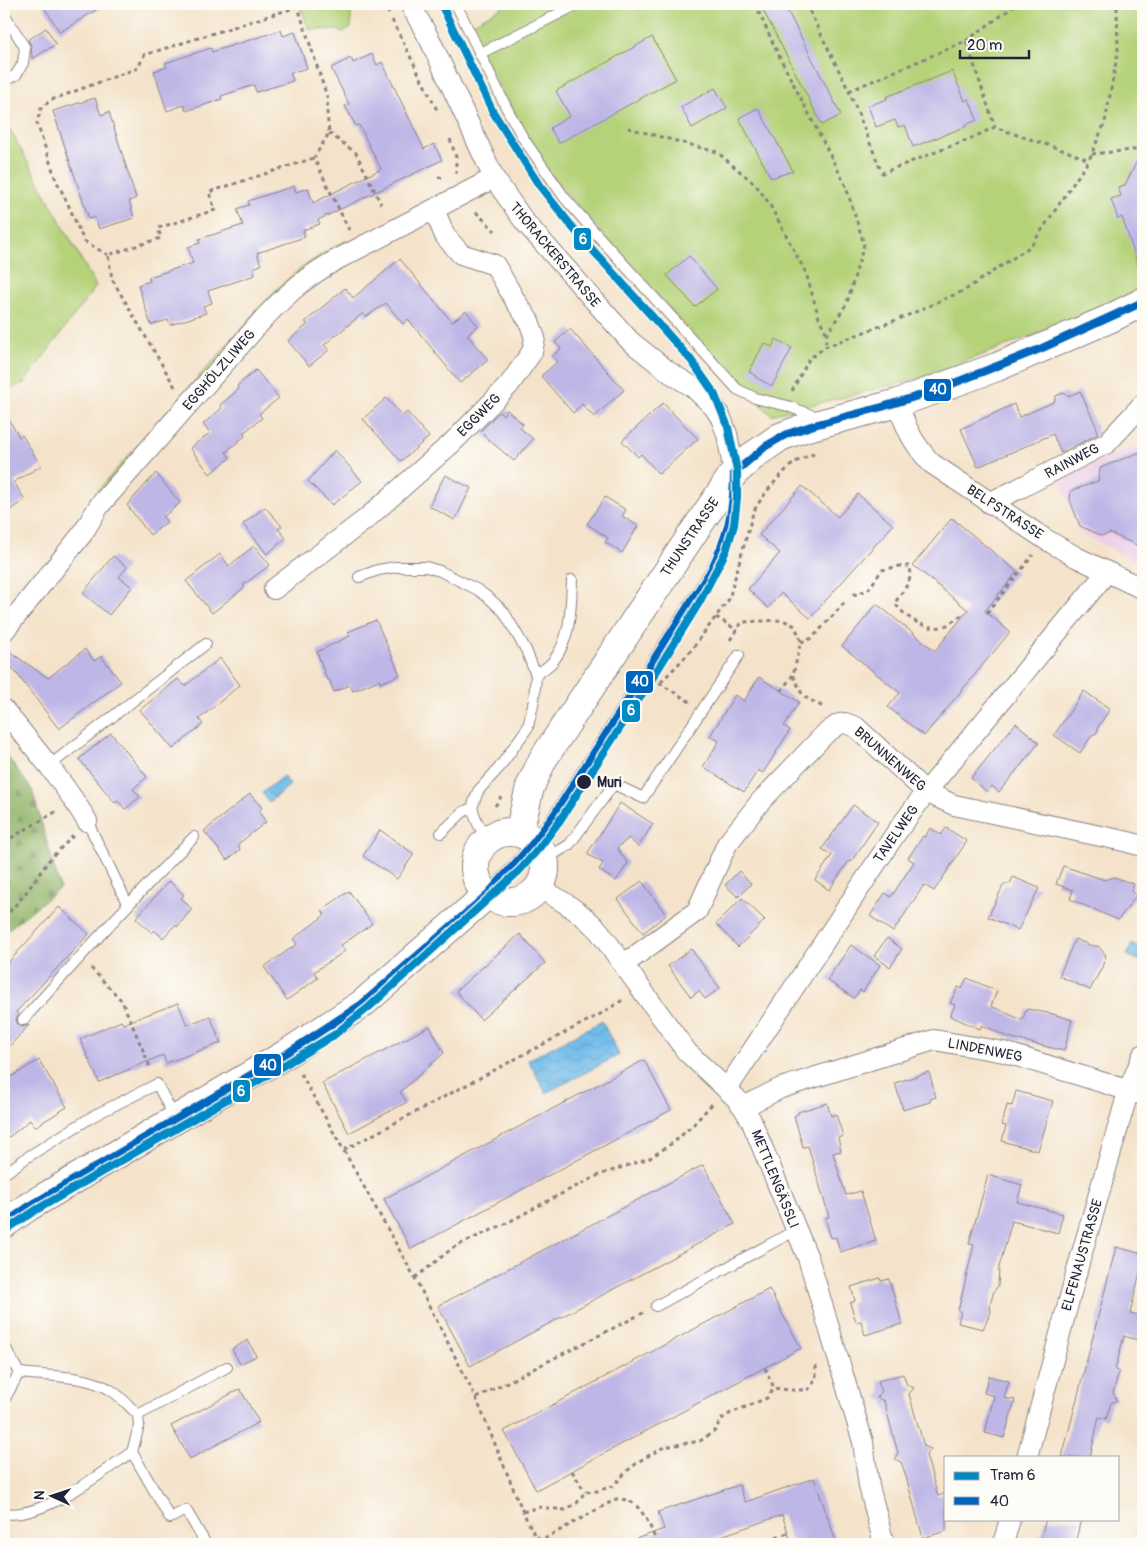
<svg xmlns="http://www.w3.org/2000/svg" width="1147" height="1548" viewBox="0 0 1147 1548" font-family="Pangolin,sans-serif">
<defs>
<pattern id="forest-firs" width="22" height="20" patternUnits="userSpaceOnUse" patternTransform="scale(1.25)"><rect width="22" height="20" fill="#8fb468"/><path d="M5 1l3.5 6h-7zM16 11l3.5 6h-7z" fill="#749257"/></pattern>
<pattern id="water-waves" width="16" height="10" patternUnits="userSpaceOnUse" patternTransform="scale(1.25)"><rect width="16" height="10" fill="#70bcea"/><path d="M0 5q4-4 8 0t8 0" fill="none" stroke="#61a1ca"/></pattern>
</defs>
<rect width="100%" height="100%" fill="#fdfcf7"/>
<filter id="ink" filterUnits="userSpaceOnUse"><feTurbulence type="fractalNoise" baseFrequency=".02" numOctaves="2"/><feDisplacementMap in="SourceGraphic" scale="10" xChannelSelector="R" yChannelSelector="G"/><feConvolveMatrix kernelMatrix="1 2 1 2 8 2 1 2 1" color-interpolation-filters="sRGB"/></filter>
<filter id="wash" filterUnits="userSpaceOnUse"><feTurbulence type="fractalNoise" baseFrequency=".0096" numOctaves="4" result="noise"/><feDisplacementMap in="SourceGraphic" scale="20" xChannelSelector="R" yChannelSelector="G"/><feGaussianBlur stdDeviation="1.12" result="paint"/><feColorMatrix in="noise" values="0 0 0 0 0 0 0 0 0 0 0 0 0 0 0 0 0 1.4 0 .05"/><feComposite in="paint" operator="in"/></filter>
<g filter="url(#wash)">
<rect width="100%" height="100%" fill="#f4e3ca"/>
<!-- built -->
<path fill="#edd0e8" d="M1143,444V564L1080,534L1059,477Z"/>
<!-- green -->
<path fill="#b4d278" stroke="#6b7a5a" d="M303,4H347L351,14V28L343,32L337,30L309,29L300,7Z
M508,4H1143V286L1126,297L1053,328L921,378L771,415L755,398L744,393L544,168L466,27Z
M9,128L96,286L24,383L4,391V131Z
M346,241L347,244L94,499L93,496L274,292C296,270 319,255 346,241Z"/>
<!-- forest -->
<path fill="url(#forest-firs)" stroke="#586b52" d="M4,752L32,790L60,888L10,928L4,936Z"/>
<!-- water -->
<path fill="url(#water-waves)" stroke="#496f92" d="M283,776L290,785L269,802L262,793Z
M1132,944L1143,949V962L1127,955Z
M602,1021L619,1055L546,1093L528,1060Z"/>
<g id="blocks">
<!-- building -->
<path fill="#beb6e6" d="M42,4H106L60,32Z
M760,4H784L841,115L822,125Z
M46,28L56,44L32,59L31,45L28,40Z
M281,30L283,36L295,32L307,68L290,73L293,81L256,92L254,85L221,96L222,99L186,111L184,105L167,111L154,71L167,67L165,63L211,48L212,52Z
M652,37L676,79L559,143L550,128L570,116L556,91Z
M372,54L377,65L382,62L424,149L434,144L442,160L318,220L320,224L303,230L305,237L257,253L261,265L253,268L255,275L208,291L212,303L203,306L206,313L170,325L168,320L151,325L138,285L150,281L149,277L193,263L188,247L200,243L199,239L243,225L237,209L249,205L248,201L294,186L296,192L308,188L313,203L381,169L359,125L356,126L345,106L349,104L331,68L351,58L353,63Z
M952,71L965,101L969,99L977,120L966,125L967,126L913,147L905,125L898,127L895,120L876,127L868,106L887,99L886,97Z
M715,88L727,108L692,128L681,107Z
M95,98L101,115L109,112L136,198L129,201L134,218L99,229L95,217L89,219L53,111Z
M758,108L793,171L771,178L739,118Z
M1143,149V271H1140L1122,217L1118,219L1111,199L1121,196L1118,187L1125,185Z
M689,256L717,289L695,307L667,275Z
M400,259L452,322L466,311L478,326L467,335L488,360L460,383L408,319L403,324L386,303L366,317L363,313L324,345L329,350L309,366L288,341L308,324L305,322L345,288L353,298Z
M570,329L624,390L594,417L582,404L573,413L541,376L557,362L552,356L561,349L555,342Z
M776,339L792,348L772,386L755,377L756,376L749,372L764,343L772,347Z
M256,370L279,398L259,414L262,418L243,433L245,436L226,452L230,458L210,474L190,448L210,433L203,424L222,408L220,405L239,389L237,386Z
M1080,391L1097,428L1096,429L1098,434L1061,453L1053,434L978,467L961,429L1014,404L1019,417L1054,402L1056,396L1063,393L1069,396Z
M386,398L402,416L407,412L429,437L401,461L363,419Z
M663,403L698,439L659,474L641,454L638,457L622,441Z
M507,410L523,424L520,428L533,439L514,461L483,435L484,434L481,431L499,412L503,415Z
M4,411L19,437L22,435L41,466L14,482L25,500L4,514Z
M335,450L362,481L332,505L308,481Z
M1143,451V548L1110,533L1102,536L1080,526L1070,500L1071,491L1098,481L1100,468Z
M156,473L180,503L163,517L167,522L150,535L127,505Z
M445,475L471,488L455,520L429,506Z
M802,486L838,517L858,494L893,525L810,618L781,593L768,608L748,589L780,553L759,535Z
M605,497L626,510L622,516L638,526L622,553L605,542L608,538L587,524Z
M265,507L282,526L278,529L286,538L267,554L243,524Z
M952,518L1017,572L985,611L1010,632L924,736L888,707L900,693L842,646L877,604L935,651L968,610L913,565Z
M254,546L270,565L243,585L245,587L212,613L186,581L220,554L229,566Z
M113,556L127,567L119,577L132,587L109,615L83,593Z
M376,620L400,675L380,683L379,680L353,691L350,685L334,692L329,679L327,680L317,652L350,636L348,632Z
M4,648L48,678L85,649L94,661L101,656L121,682L59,729L4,657Z
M220,658L240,685L199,719L203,724L173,749L140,710L178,679L185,686Z
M759,677L799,702L784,726L790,730L763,773L758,770L744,792L703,767L719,741L710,736L735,695L744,701Z
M1084,691L1110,709L1098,727L1097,733L1092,735L1080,753L1054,735Z
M1016,723L1039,743L999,792L992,786L987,792L971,778Z
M111,733L147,777L133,789L140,797L125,809L118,801L115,803L79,759Z
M250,794L262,808L258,811L266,822L238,844L240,850L227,860L204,831Z
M620,803L653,824L638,847L629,838L617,848L628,863L616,881L599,870L603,863L587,854Z
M853,805L878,822L851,862L849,861L829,890L815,880L832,855L822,849Z
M930,828L941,835L946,828L967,841L934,891L924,885L893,932L870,916L885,893L891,897L914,862L908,858L923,836L925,837Z
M380,830L414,854L397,879L363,856Z
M1063,866L1105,880L1114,877L1134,884L1131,891L1136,896L1118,920L1070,899L1073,890L1056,884Z
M739,871L751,884L738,897L725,885Z
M1013,877L1039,888L1018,930L988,917L1004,884H1010Z
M169,881L184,895L181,898L192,909L177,927L175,925L163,938L154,930L152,933L136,918Z
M642,881L666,915L643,933L618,899Z
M349,891L372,924L341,945L345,951L314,972L318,978L287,1000L264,967L297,944L293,939L325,915L322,910Z
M742,898L765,920L738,947L716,924Z
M59,907L89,934L16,1012L18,1015L16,1019L18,1025L22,1027L29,1025L4,1052V967Z
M520,934L545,963L481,1020L456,991Z
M887,938L902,949L890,967L874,956Z
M1075,939L1092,946H1098L1106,955L1102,967L1090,990L1059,976Z
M851,945L880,965L863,992L860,990L854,998L827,980Z
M691,949L720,988L705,999L699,991L691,997L668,966Z
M967,978L997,991L991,1006L1022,1020L1027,1009L1053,1014L1072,1020L1064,1051L1008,1037L982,1025L980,1029L950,1016L955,1005L950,1003L958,987L962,989Z
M178,1003L187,1025L210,1016L221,1043L166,1063L163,1055L99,1082L80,1039L121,1021L123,1024Z
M430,1026L444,1053L400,1092L407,1102L349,1133L322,1083Z
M39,1060L67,1107L35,1127L30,1120L4,1141V1081Z
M644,1060L671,1110L411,1249L384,1199Z
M929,1072L936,1097L930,1099V1102L903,1110L895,1083Z
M1016,1091L1053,1101L1038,1151L1002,1141L1006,1126L1002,1125L1007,1105L1012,1106Z
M827,1103L831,1116L836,1114L843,1136L838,1138L841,1151L833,1153L846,1195L861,1191L876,1241L840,1252L836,1237L831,1238L825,1218L829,1217L812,1159L808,1146L803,1147L794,1116L798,1114V1112Z
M703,1165L735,1224L470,1366L438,1306Z
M988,1175L1022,1185L1017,1202L1063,1214L1058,1233L1012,1221L999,1267L998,1286L994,1291L990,1305L991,1312L983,1329L958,1323L961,1311H958L974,1245L969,1244Z
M1116,1247L1143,1254V1267L1141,1268L1130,1313L1143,1316L1138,1340L1124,1336L1115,1370L1119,1371L1113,1393L1117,1400L1111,1403L1106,1419L1099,1417L1090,1457H1062Z
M880,1278L881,1281L889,1279L902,1324L865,1335L861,1321L856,1322L850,1303L855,1301L851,1287Z
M769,1289L801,1348L536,1490L504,1431Z
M248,1340L256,1356L240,1364L232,1349Z
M903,1374L907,1385L914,1388L909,1394L924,1446L931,1449L926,1455L938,1496L946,1493V1531L923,1538L905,1473L901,1462L895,1459L898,1453L884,1401L877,1398L881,1392L878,1381Z
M989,1376L1009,1381L1004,1398L1015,1400L1004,1438L985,1433L994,1396L984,1393Z
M240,1389L259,1422L190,1459L171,1426Z
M814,1478L837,1544H792L782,1515L698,1544H630V1541L664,1529L658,1512L739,1485L745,1502Z
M1046,1519H1081L1075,1544H1039Z"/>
</g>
</g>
<g filter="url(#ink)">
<use href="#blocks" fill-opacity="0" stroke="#8b8282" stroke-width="1"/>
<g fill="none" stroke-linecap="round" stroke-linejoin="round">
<!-- lane casing -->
<g stroke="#8b8282" stroke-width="12">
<path id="lane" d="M456,4L506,107L523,138L564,197L590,227L737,389L755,398L788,406L819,418
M4,13L25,48L23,63L16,75L4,81
M479,54L578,4
M359,577L378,570L396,567H426L440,571L478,590L490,599L504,612L526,650L536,675L534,700L528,727L499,768L478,791L472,808L478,824L488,840
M536,675C541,671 550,666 554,660C571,638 571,607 572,580
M49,766L206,644
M87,821L128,905
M441,833L463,812L472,808
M544,860L569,845L614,784L643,798L739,655
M489,893L534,842L554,815L710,572C725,544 735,517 734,484
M23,1020C79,958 135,896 194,837
M4,1174L29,1156L95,1115L157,1084L175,1118
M656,1306L796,1230
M4,1345L19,1373C47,1376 85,1375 109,1389C120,1395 129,1406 138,1415L139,1426L132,1452L170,1518L186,1510L206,1544
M4,1400L19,1373
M138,1415L227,1367
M4,1513C42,1520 101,1473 132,1452"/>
</g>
<!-- street casing -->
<g stroke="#8b8282" stroke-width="22">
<path id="street" d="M410,4L430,40L494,178L524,221L630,341L669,372L693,387L714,407L721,418L727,434L734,473
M898,403C906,429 913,443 931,463L1045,539L1076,557L1143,589
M989,503L1018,489L1107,443L1143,404
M274,589L366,519L453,442L509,385L532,352L535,338L529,321L516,302L495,265L461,254L445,236L434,209
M4,631L83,533L99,506L265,317C289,292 307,276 338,259L494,178
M4,710C33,746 63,781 87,821
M538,887C561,900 581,912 599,931L687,1052L736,1098L743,1107L751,1120L808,1258L813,1274L863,1442L869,1486L884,1544
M624,964L697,911L727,844L760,802L825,734L839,724L845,723L856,727L926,792L954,805L1124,841L1143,846
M727,1089L896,833L926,792L1107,572
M743,1107L781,1088L934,1040L1004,1052L1143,1095
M1027,1457L1079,1263L1129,1089L1143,1055
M1003,1544L1010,1519"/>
</g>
<!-- primary casing -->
<g stroke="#8b8282" stroke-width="30">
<path id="primary" d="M475 867a35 35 0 1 1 70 0a35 35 0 1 1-70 0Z
M519,833L530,787L543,759L691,536L734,473L754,455L780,437L804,428L898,403L997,367L1109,319L1143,302
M4,1224L28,1207L286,1054L362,1004L488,894"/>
</g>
<!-- path -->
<path stroke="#8b8282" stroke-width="3" stroke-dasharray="4 4" stroke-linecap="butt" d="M297,4L328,100L327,113L329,133L314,158L349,230
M384,4L389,14
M755,4L779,56L845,184L864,244L847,303L827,334L825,347
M806,4L849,91L882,173L972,138L995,127C1026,139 1058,147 1089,160
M392,20L437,110
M966,41L1017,4
M849,91L966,41L995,127
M628,128L717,152L756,185L770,205L806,273L819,318L827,334
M329,133L356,153L381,204
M450,139L456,157V174
M1139,149L1143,140
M1092,154L1143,149
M438,177L446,178
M476,212L495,231
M108,255L84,241L67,202L56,180L37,123L41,108L51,100L138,68L144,55L297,7
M175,387L112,279L108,255L161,238L158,228L215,210L209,192L314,158
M792,391L809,359L825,347L904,317L965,290L1031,246L1089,160L1105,122L1118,51L1117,7L1115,4
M853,595L868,590L882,570L900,566H910C913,583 903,589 895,603C904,617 929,634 947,625C953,621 958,617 964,614
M987,613L1033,555
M716,617L737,630
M730,640L742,622L783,620L795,626L801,641L793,675L803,696L825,708
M801,641L806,642L817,633L845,602
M661,682L689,653L729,599L753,513C760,498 781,473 794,463C800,459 809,456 816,453
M659,683L690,702
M781,691L793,675
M495,806L501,797
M4,842L57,811
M4,918L25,894L50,859L74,835
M91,968L122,1001L151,1069
M301,1074L415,1278L476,1398L523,1512L535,1536L539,1538H546L616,1499C640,1497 650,1525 657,1544
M344,1150L604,1012L624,999
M415,1278L454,1247L505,1224L555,1197L599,1175L650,1158L674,1142L694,1124L713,1103
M765,1368L774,1388
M476,1398L643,1313
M572,1471L585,1492
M523,1512L538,1507L565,1510L577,1503L585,1492L597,1491L613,1486L627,1471L641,1460L664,1447L700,1441L716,1430L720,1420L731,1413L767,1398L774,1388C787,1390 797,1391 809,1389L816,1379V1364
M717,1538L720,1544
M753,1544L788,1533"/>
<!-- lane -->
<use href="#lane" stroke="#fff" stroke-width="10"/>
<!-- street -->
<use href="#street" stroke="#fff" stroke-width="20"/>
<!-- primary -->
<use href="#primary" stroke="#fff" stroke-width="28"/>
<!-- bus-1 casing -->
<g stroke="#fdfcf7" stroke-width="11">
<path id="bus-1" d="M734,473L766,446L787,434L814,425L882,407L934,391L1040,349L1143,302
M4,1224L28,1207L286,1054L362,1004L488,894L534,842L554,815L710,572C727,538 734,511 734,473"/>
</g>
<!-- bus-1 -->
<use href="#bus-1" stroke="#0065bd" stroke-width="8"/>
<!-- tram-1 casing -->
<g stroke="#fdfcf7" stroke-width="11">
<path id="tram-1" d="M4,1231L36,1210L241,1091L334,1035L369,1007L520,870L539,848L560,820L653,677L699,603L726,551L734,525L737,498V471L728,427L714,393L691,360L573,228L539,185L493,112L441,4"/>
</g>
<!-- tram-1 -->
<use href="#tram-1" stroke="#008ac5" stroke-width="8"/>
</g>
</g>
<!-- markers -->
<circle fill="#22223b" stroke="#fdfcf7" stroke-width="2" cx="584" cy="782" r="8"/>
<g text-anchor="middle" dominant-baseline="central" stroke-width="4.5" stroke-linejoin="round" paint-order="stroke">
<!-- street labels -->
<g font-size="14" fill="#22223b" stroke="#fdfcf7">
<text transform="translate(555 255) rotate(50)">THORACKERSTRASSE</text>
<text transform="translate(219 370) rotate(-49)">EGGHÖLZLIWEG</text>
<text transform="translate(479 415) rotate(-45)">EGGWEG</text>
<text transform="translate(1072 461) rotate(-28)">RAINWEG</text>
<text transform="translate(1005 512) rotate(33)">BELPSTRASSE</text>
<text transform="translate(690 537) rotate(-56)">THUNSTRASSE</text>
<text transform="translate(890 759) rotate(41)">BRUNNENWEG</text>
<text transform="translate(896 834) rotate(-55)">TAVELWEG</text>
<text transform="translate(985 1050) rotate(11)">LINDENWEG</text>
<text transform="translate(775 1179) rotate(68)">METTLENGÄSSLI</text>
<text transform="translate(1082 1255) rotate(-74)">ELFENAUSTRASSE</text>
</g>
<!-- stop labels -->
<g font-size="14" font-weight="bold" fill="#22223b" stroke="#fdfcf7" text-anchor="start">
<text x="597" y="782">Muri</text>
</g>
</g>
<g stroke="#fdfcf7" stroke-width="2">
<rect x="573" y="227" width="19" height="24" rx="5" fill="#008ac5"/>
<rect x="923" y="378" width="29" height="24" rx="5" fill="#0065bd"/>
<rect x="625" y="670" width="29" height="24" rx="5" fill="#0065bd"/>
<rect x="621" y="699" width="20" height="24" rx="5" fill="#008ac5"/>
<rect x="253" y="1053" width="29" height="24" rx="5" fill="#0065bd"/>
<rect x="232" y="1079" width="19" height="24" rx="5" fill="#008ac5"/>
</g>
<g font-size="14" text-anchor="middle" font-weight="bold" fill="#fff">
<text x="583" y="244">6</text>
<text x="938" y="394">40</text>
<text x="640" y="686">40</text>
<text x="631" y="715">6</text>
<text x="268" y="1070">40</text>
<text x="241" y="1096">6</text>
</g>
<!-- margin -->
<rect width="1147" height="1548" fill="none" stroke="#fdfcf7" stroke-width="20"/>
<!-- legend -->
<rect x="944" y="1456" width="175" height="65" fill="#fdfcf7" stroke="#a5a5ac"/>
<rect x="954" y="1472" width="25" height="8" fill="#008ac5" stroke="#a5a5ac"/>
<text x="990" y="1480" font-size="15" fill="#22223b">Tram 6</text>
<rect x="954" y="1497" width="25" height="8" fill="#0065bd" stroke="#a5a5ac"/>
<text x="990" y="1506" font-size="15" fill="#22223b">40</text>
<!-- north arrow -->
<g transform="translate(52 1496) rotate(273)" stroke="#fdfcf7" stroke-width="4" paint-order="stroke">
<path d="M0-4L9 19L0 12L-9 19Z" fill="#22223b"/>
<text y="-8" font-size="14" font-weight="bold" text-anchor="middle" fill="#22223b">N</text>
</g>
<!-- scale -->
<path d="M960 50v8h69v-8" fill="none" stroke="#22223b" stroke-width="2.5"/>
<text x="967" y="50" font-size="15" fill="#22223b" stroke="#fdfcf7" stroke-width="4" paint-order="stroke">20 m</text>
</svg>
